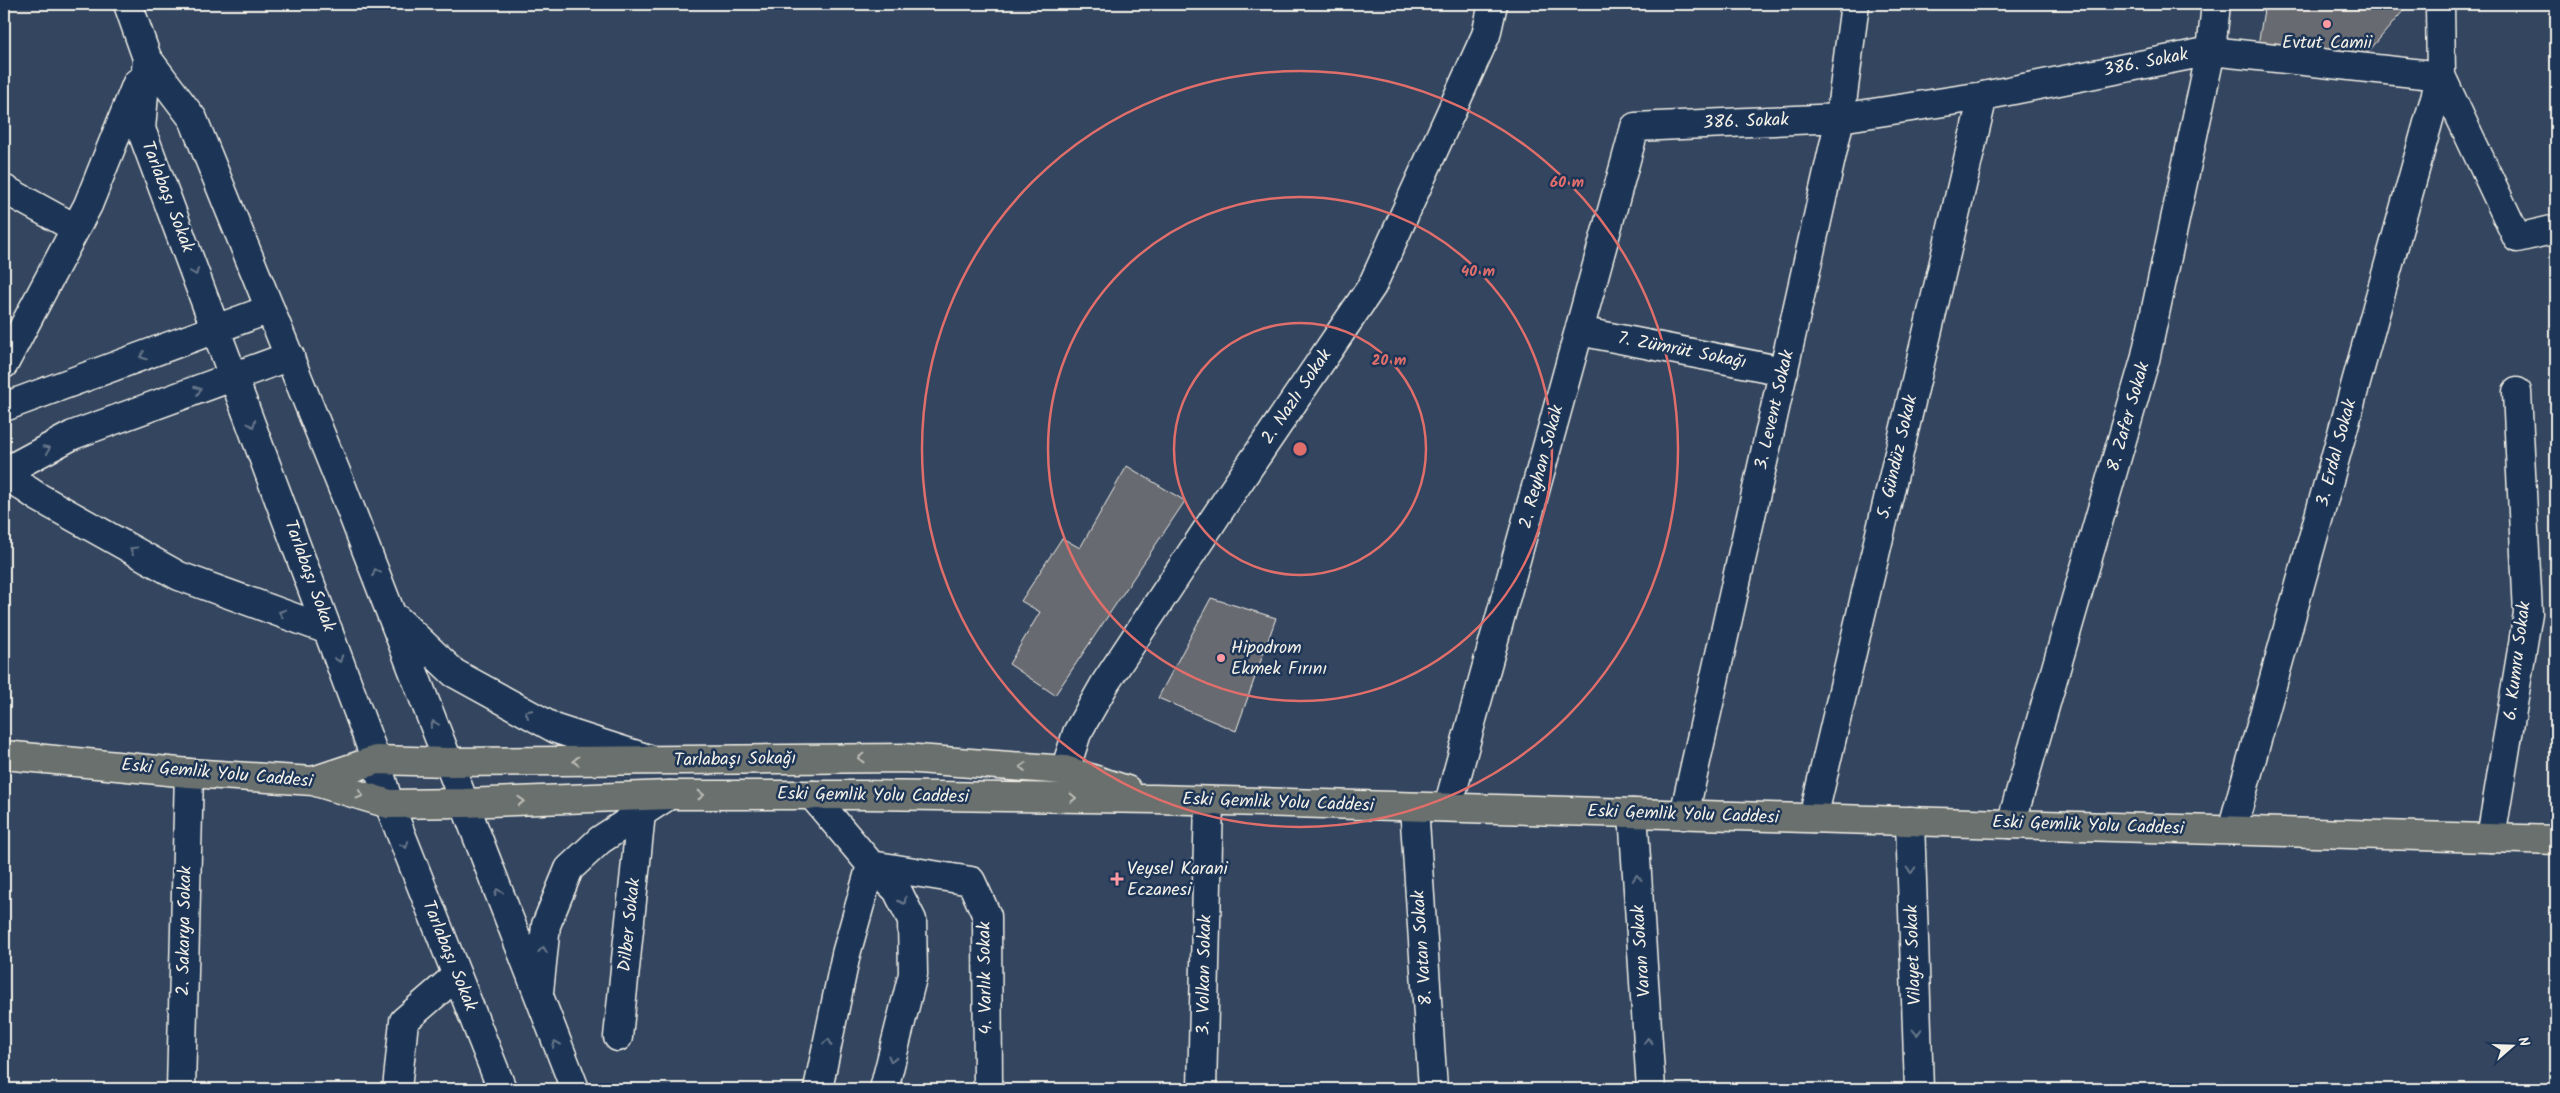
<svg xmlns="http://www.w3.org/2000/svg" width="2560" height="1093" viewBox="0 0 2560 1093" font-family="Kalam,sans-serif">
<rect width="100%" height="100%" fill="#33455f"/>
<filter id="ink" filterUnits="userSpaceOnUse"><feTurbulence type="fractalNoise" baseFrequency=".02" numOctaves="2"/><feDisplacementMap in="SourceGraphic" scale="10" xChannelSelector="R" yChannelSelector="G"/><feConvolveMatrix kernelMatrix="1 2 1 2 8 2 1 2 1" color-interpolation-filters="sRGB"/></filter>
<g filter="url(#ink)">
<!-- building -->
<path fill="#676a71" stroke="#f4f1e8" d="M2265,4H2409L2357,65L2258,45Z
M1127,466L1185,501L1055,695L1009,664L1040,612L1021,601L1062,538L1080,548Z
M1211,598L1276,618L1236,731L1158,698Z"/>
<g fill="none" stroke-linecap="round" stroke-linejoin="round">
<!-- street casing -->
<g stroke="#f4f1e8" stroke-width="31">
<path id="street" d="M4,189L75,228
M1579,331L1784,371
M4,407L270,309
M4,472L73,435L290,356
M4,474L38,497L179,576L328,630
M1065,770L1077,733L1106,682L1226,501L1372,286L1486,35L1493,4
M812,795L871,865L897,890L912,920L913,974L884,1089
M1414,807L1433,1089
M1448,807L1635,127L1840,118L1983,96L2211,51L2441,76L2517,238L2556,229
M1633,813L1651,1089
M1684,815L1840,118L1855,4
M1813,818L1983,96
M1910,821L1919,1089
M2011,824L2145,360L2211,51L2216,4
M2232,830L2441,76L2440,4
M2491,838L2528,613L2517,392
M871,865L971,881L987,916L988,1089
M618,1037L641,813
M181,1089L189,773
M397,1089L404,1021L456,976
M818,1089L846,954L871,865
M1202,1089L1209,801"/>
</g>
<!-- secondary casing -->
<g stroke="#f4f1e8" stroke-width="31">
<path id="secondary" d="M128,4L147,58L193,119L342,487L575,1089
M147,58L141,129L376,760L389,804L502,1089
M4,364L88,205L137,83
M397,619L454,673L556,729L649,759
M539,992L546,925L569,869L600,840L669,795"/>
</g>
<!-- primary casing -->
<g stroke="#f4f1e8" stroke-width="31">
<path id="primary" d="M4,755L189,773L313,781L389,804L464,803L669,795H866L1155,799L2556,840
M313,781L376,760L448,762L904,758L1065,770L1127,790"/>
</g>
<!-- street -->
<use href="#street" stroke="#1d3557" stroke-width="28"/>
<!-- secondary -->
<use href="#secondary" stroke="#1d3557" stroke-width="28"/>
<!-- primary -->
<use href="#primary" stroke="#6a706d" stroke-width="28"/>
</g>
<!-- one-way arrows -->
<defs><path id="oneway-chevron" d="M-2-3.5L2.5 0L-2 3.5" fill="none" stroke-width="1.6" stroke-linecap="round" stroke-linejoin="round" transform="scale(1.25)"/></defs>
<g stroke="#68778a">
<use href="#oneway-chevron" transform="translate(195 272) rotate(69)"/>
<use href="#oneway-chevron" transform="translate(143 356) rotate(160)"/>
<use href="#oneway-chevron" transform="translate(198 390) rotate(-20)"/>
<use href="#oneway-chevron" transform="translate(252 424) rotate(69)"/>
<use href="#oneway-chevron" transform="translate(47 449) rotate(-28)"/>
<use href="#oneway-chevron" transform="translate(133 550) rotate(-151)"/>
<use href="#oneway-chevron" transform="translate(376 572) rotate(-111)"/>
<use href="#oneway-chevron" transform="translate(282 613) rotate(-160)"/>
<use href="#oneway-chevron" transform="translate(339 659) rotate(70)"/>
<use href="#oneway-chevron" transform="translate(528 713) rotate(-152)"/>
<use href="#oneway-chevron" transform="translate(434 724) rotate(-111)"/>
<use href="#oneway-chevron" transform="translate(405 845) rotate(69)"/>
<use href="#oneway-chevron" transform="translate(1911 870) rotate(88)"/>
<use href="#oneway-chevron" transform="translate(1637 878) rotate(-94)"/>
<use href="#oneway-chevron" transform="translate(498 892) rotate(-111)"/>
<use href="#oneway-chevron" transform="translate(903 901) rotate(63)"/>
<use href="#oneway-chevron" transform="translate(543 950) rotate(-84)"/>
<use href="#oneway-chevron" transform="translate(1917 1032) rotate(88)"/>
<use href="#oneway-chevron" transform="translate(1648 1041) rotate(-94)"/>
<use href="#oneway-chevron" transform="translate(828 1042) rotate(-78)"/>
<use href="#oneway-chevron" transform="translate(556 1044) rotate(-112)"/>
<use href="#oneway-chevron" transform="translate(892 1059) rotate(104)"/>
</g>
<g stroke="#bdbdb7">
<use href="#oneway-chevron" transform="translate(861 758) rotate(179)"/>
<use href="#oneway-chevron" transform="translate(576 761) rotate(180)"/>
<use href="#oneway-chevron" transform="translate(1023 767) rotate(-176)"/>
<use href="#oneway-chevron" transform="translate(360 795) rotate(17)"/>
<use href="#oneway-chevron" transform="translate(701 795)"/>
<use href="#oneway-chevron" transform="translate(1073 798) rotate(1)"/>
<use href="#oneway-chevron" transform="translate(521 801) rotate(-2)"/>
</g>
</g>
<!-- distance rings -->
<g fill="none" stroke="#e06e6b" stroke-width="2.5">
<circle cx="1300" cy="449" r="126"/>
<circle cx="1300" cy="449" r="252"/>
<circle cx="1300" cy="449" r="378"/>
</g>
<!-- markers -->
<g fill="#ff9aa2" stroke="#1d3557" stroke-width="2">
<circle cx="2327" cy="24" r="5"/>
<circle cx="1221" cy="658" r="5"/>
<path d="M1114.5 871.5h5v5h5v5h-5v5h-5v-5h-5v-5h5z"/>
</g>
<g text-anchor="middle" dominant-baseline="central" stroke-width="5" stroke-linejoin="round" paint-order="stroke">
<!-- poi labels -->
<g font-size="18" fill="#f4f1e8" stroke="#1d3557" text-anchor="start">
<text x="2327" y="43" text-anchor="middle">Evtut Camii</text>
<text x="1231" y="648">Hipodrom<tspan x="1231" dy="21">Ekmek Fırını</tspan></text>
<text x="1127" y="869">Veysel Karani<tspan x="1127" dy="21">Eczanesi</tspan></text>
</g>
<!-- street labels -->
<g font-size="18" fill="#f4f1e8" stroke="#1d3557">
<text transform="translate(2146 63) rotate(-11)">386. Sokak</text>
<text transform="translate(1746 122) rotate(-2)">386. Sokak</text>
<text transform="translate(167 197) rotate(69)">Tarlabaşı Sokak</text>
<text transform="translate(1682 351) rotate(11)">7. Zümrüt Sokağı</text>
<text transform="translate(1297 397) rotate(-56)">2. Nazlı Sokak</text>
<text transform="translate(1775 410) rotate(-77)">3. Levent Sokak</text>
<text transform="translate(2129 417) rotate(-74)">8. Zafer Sokak</text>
<text transform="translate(2337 453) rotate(-75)">3. Erdal Sokak</text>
<text transform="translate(1898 457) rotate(-77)">5. Gündüz Sokak</text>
<text transform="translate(1542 467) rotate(-75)">2. Reyhan Sokak</text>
<text transform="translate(309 576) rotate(70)">Tarlabaşı Sokak</text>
<text transform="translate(2518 661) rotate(-83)">6. Kumru Sokak</text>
<text transform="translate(735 760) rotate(-1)">Tarlabaşı Sokağı</text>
<text transform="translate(217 774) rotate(5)">Eski Gemlik Yolu Caddesi</text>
<text transform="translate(873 796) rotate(1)">Eski Gemlik Yolu Caddesi</text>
<text transform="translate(1278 803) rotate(2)">Eski Gemlik Yolu Caddesi</text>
<text transform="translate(1683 815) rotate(2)">Eski Gemlik Yolu Caddesi</text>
<text transform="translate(2088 826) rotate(2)">Eski Gemlik Yolu Caddesi</text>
<text transform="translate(630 925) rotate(-84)">Dilber Sokak</text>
<text transform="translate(185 931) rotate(-89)">2. Sakarya Sokak</text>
<text transform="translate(1423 948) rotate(-94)">8. Vatan Sokak</text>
<text transform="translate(1642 951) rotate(-94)">Varan Sokak</text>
<text transform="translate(1914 955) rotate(-92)">Vilayet Sokak</text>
<text transform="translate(449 956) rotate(68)">Tarlabaşı Sokak</text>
<text transform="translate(1205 975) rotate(-89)">3. Volkan Sokak</text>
<text transform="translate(986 978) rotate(-91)">4. Varlık Sokak</text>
</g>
</g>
<circle cx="1300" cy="449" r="8" fill="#e06e6b" stroke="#1d3557" stroke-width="2.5"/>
<g font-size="15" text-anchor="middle" font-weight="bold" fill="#e06e6b" stroke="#1d3557" stroke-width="5" stroke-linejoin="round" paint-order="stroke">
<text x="1567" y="187">60 m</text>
<text x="1478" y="276">40 m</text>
<text x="1389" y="365">20 m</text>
</g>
<!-- margin -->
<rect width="2560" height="1093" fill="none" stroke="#1d3557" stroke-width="20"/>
<rect x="10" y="10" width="2540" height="1073" fill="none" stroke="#f4f1e8" stroke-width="2" filter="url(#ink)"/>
<!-- north arrow -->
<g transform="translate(2512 1046) rotate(70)" stroke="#1d3557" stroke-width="4" paint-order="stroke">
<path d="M0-4L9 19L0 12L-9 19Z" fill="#f4f1e8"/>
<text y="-8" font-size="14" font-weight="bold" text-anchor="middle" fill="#f4f1e8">N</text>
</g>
</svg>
